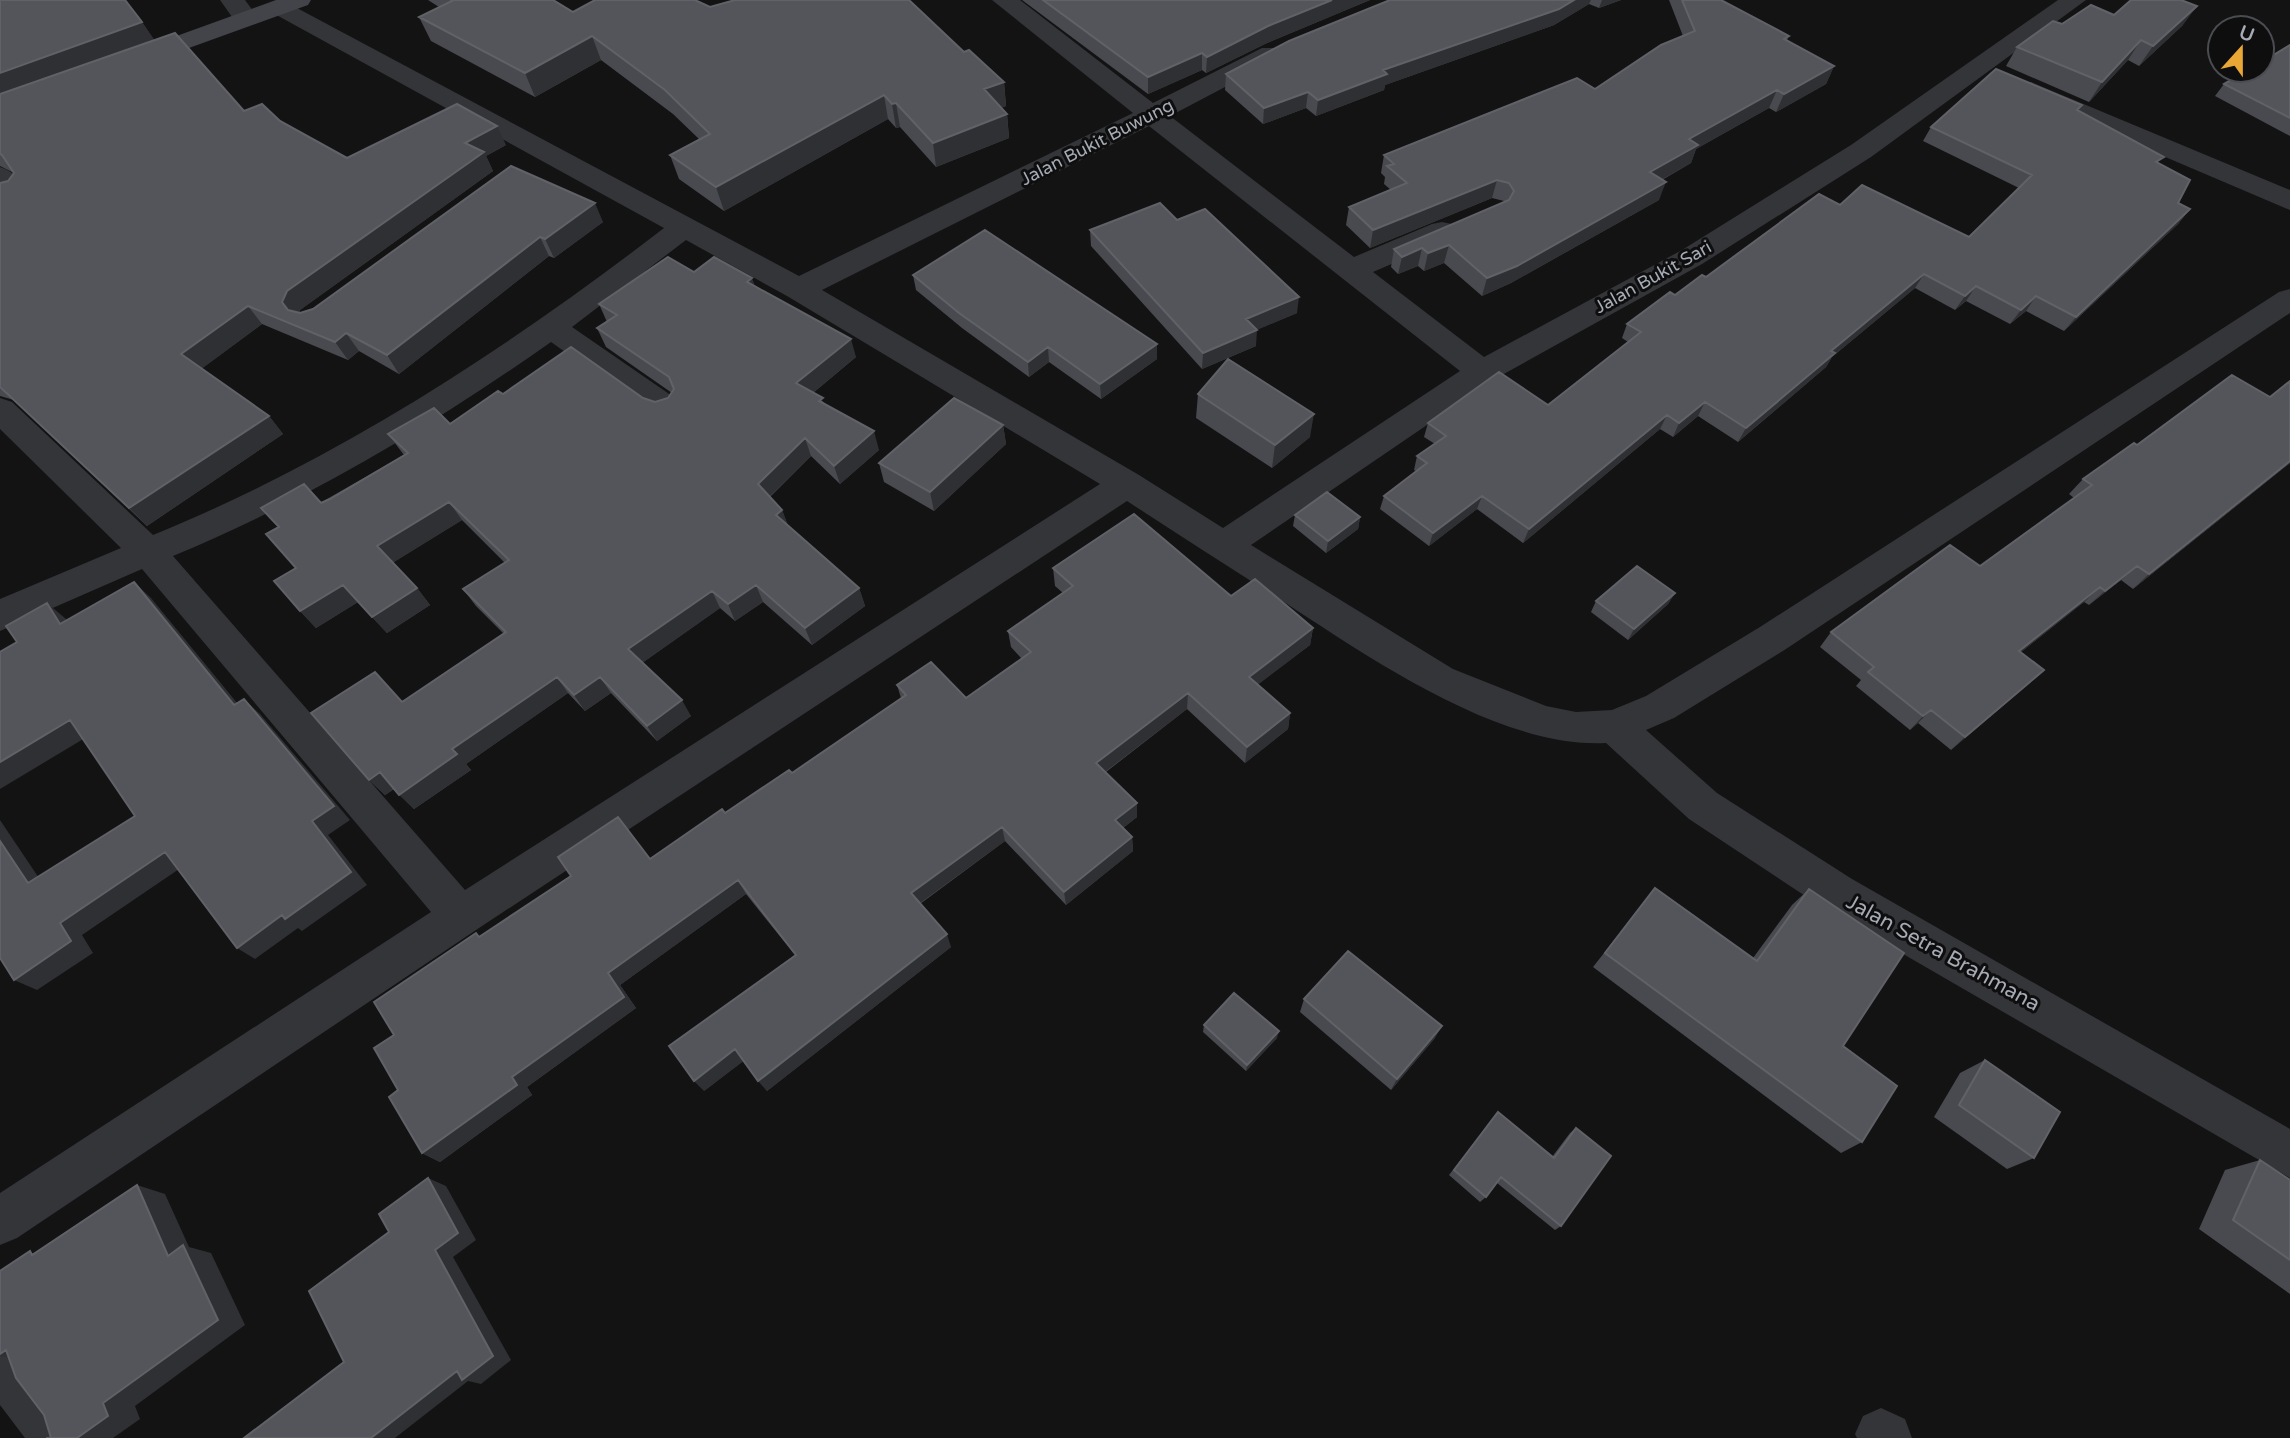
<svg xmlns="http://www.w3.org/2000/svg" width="2290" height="1438" viewBox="0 0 2290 1438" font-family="'Varela Round',sans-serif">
<rect width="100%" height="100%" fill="#131314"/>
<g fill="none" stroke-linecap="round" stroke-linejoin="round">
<!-- street -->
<path fill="#343539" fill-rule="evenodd" d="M220,0H245L259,19L255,24H237Z
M282,0L799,276L1133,113L992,0H1020L1153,103L1262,48H1280L1284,53L1280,58L1170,116L1354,257L1432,224L1442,222L1452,224L1457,231L1452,238L1373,272L1484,357L1682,250L1851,145L2058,0H2086L1871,157L1702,264L1493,380L1251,545L1453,669L1546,706L1576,712L1612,710L1646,696L1760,627L2279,292L2290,289V313L1786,649L1674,718L1646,730L1717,793L1852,879L2290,1129V1178L1822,907L1689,819L1606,743C1501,749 1370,658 1284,602C1232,569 1179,535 1127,501L476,930L17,1238L0,1245V1193L431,912L142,569L0,631V599L121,548L0,429V398L12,402L153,535C337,460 507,349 664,228L271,12L268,7L271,2ZM1149,126L1460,371L1223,528L1139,475L822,290ZM686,240L787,296L1100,484L465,890L173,556C306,501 433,425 551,342L653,414L664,418L675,414L680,406L675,398L572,327Z
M2031,82L2290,190V210L2022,96L2018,90L2022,84Z
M0,167C13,171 21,180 28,191L24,197L14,200L0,193Z
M0,1338L18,1345L76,1419L83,1438H25L0,1405Z
M1881,1408L1905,1419L1912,1438H1857L1855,1434L1863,1416Z"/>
<!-- secondary -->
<path fill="#424449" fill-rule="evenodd" d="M276,0H311L308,5L142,65H124L120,60L124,55Z"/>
</g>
<!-- wall -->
<path fill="#494a4f" d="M0,0L142,22L154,40L244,111L280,121L347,158L506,145L486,156L493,171L300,310L299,313L313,309L511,166L603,222L554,258L549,256L399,374L359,351L348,360L262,324L201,369L269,416L283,434L147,526L14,400L0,396V183L8,181L14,173L0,166Z
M428,0H553L573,12L710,7L964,52L1004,82L1006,106L1001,108L1007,114L1009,138L936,167L900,127L896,128L888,119L724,211L679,179L670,155L699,139L673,114L601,60L535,97L431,41L419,17L439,7Z
M1022,0H1370L1267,43L1206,73L1202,70L1148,94Z
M1390,0H1621L1599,8L1589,4L1554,25L1385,85L1384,90L1316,116L1306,108L1263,124L1225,90L1226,74Z
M1669,0H1682L1789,36L1787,40L1834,66L1826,84L1776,112L1769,108L1696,149L1691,163L1662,180L1659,200L1511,283L1482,296L1444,263L1424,271L1418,266L1398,274L1391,267L1394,249L1504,202V201L1492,198L1370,248L1346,225L1349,207L1391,190L1384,184L1385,177L1381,173L1384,155L1595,89L1683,36Z
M2131,0H2183V25L2139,66L2128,60L2089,102L2006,66L2017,47L2062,24L2114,15Z
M2290,45V136L2215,96L2224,84Z
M2078,110L2159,163L2178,203L2190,209L2178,224L2064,331L2026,311L2010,324L1966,301L1955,310L1915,288L1832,357L1826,367L1738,442L1698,416L1673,437L1660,429L1523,543L1477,509L1429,546L1380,509L1384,496L1416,471L1414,470L1417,456L1435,444L1424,437L1428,423L1548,405L1628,342L1622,338L1627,324L1706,277L1840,205L1969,237L2019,188L1923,141L1931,127Z
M1177,220L1297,313L1256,330V346L1202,369L1091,246L1090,230Z
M694,272L755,286L856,357L813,393L879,450L840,484L811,456L770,497L782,510L788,526L859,588L865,606L812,645L763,602L735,621L720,608L642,663L691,716L657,741L611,693L585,711L568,693L466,764L471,770L414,809L394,789L385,795L369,780L402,702L504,634L476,606L463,589L505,563L462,520L392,563L417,588L430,605L387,633L358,602L316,628L300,611L296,568L278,527L404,455L388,434L450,424L503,394L643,398L655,402L668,398L672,393L606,347L597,328L607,322L599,304Z
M913,275L1157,359L1101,399L1049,362L1029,377L962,328L916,290Z
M2290,381V463L2133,589L2121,580L2089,605L2084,602L2021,652L2044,670L1951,750L1918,723L1910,730L1856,686L1861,680L1820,647L1831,632L1980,566L2074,498L2069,494L2083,479L2137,445L2270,397Z
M1198,394L1310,437L1272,468L1196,418Z
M1003,425L1006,444L934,511L884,482L879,463Z
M1295,515L1360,517L1358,529L1326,553L1293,526Z
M1053,568L1231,596L1313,628L1310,645L1258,684L1290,713L1288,729L1245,763L1187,709L1106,772L1137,817L1123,828L1132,837L1133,851L1066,905L1005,841L920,904L951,947L767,1091L743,1061L704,1091L795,955L746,894L620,985L636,1008L527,1087L532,1095L440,1162L422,1153L398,1090L480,936L650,858L725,813L792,773L901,698L897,685L966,698L1022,659L1011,647L1008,631L1063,593L1055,586Z
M1675,593L1668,604L1628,640L1591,612L1596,601Z
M1655,888L1753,958L1792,905L1809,889L1862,1142L1841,1153L1593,967Z
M1304,999L1435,1038L1391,1090L1300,1012Z
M1204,1025L1277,1038L1246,1071L1203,1032Z
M1985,1060L2034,1158L2007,1169L1934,1117L1960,1073Z
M1498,1112L1552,1157L1570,1133L1576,1128L1561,1226L1555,1230L1497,1183L1486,1197L1480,1202L1449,1175Z
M2260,1160L2290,1180V1294L2199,1229L2225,1170Z"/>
<!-- shaded-wall -->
<path fill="#2f3033" d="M1332,0H1370L1267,43L1206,73L1207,57L1268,26Z
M1574,0H1591L1589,4L1554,25L1385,85L1384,90L1316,116L1318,100L1383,70Z
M1602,0H1621L1599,8Z
M2197,6L2183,25L2139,66L2153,46Z
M142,22L155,41L0,97V73Z
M592,36L601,60L535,97L525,73Z
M2141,40L2128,60L2089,102L2102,82Z
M1202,53V70L1148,94V77Z
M1834,66L1826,84L1776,112L1784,94Z
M1004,82L1006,106L986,113L984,89Z
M1777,90L1769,108L1696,149L1691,163L1643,190L1650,172L1689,139Z
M1308,92L1306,108L1263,124L1264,108Z
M884,95L888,119L724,211L716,187Z
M896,103L900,127L896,128L892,104Z
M1007,114L1009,138L936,167L933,143Z
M497,126L506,145L486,156L493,171L300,310L296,320L301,329L282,302L287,291L465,143Z
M1497,180L1492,198L1370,248L1373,230Z
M1666,182L1659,200L1511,283L1482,296L1487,278Z
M595,203L603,222L554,258L545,239Z
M2190,209L2178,224L2064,331L2076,317Z
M540,237L549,256L399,374L387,355Z
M1449,245L1444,263L1424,271L1428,253Z
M1422,248L1418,266L1398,274L1402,257Z
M1924,274L1915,288L1832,357L1826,367L1738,442L1746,428L1831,351Z
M752,278L759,297L747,282Z
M1976,286L1966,301L1955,310L1965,296Z
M2036,296L2026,311L2010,324L2021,310Z
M1299,297L1297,313L1245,335L1246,319Z
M248,306L262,324L196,373L181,354Z
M1257,330L1256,346L1202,369L1203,353Z
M346,333L359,351L348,360L335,342Z
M851,339L856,357L802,402L796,383Z
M1157,344V359L1101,399L1100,384Z
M1048,347L1049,362L1029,377L1028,362Z
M1705,402L1698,416L1673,437L1679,423Z
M1314,414L1310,437L1272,468L1275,445Z
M1667,415L1660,429L1523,543L1529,529Z
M269,416L283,434L147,526L129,508Z
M1003,425L1006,444L934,511L930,492Z
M874,431L879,450L840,484L834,466Z
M805,438L811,456L764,502L758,484Z
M2290,461V463L2133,589L2149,574Z
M1482,496L1477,509L1429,546L1433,533Z
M449,502L462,520L391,564L377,546Z
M782,510L789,528L776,515Z
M1360,517L1358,529L1326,553L1328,541Z
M2137,566L2121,580L2089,605L2105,591Z
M134,582L151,598L251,720L234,705Z
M343,585L358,602L316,628L300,611Z
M756,585L763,602L735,621L728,604Z
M2100,587L2084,602L2005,665L2019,651Z
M417,588L430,605L387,633L372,617Z
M859,588L865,606L812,645L805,628Z
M712,591L720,608L638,666L628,649Z
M1675,593L1668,604L1628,640L1634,629Z
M47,603L66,619L79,640L60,624Z
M1313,628L1310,645L1247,693L1249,677Z
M2044,670L2029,684L1951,750L1965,737Z
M557,677L568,693L466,764L471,770L414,809L399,795L452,749Z
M600,677L611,693L585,711L574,695Z
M1188,693L1187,709L1097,778L1096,763Z
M244,699L260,714L350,820L328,835L367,885L302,931L298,928L255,959L237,948L312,821Z
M682,700L691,716L657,741L647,726Z
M1931,710L1918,723L1910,730L1923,716Z
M1290,713L1288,729L1245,763L1247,747Z
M70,720L90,735L0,789V762Z
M380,772L396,787L385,795L369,780Z
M1137,803V817L1115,834V820Z
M0,820L51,896L28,883L0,841Z
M1002,827L1005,841L916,906L911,893Z
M1132,837L1133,851L1066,905L1064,892Z
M165,852L185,865L82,935L93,953L37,990L14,980L60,923Z
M738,880L746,894L620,985L636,1008L527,1087L532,1095L440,1162L422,1153L512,1077L608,973Z
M947,934L951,947L767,1091L758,1081Z
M1442,1026L1435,1038L1391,1090L1397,1079Z
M1279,1031L1277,1038L1246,1071L1247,1065Z
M735,1049L745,1060L704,1091L694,1081Z
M428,1178L446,1186L476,1240L453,1257L511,1360L481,1384L468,1381L395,1438H371L435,1250Z
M137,1185L165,1194L189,1247L211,1253L245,1325L135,1406L140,1419L113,1438H77L168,1256Z
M6,1350L33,1360L0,1356V1354Z"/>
<!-- building -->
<path fill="#53555a" stroke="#606268" stroke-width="2" d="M0,0H125L142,22L0,73Z
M451,0H553L573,12L595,0H695L710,7L735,0H909L964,52L969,50L1004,82L984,89L1007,114L933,143L896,103L892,104L884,95L716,187L670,155L710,134L665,90L592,36L525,73L419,17L452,1Z
M1043,0H1332L1268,26L1207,57L1202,53L1148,77Z
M1390,0H1574L1559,9L1383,70L1387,74L1318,100L1308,92L1264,108L1226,74L1289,41Z
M1682,0H1721L1789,36L1784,39L1834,66L1784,94L1777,90L1689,139L1698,145L1650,172L1666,182L1517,266L1487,278L1449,245L1428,253L1422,248L1402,257L1394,249L1509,200L1514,191L1509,183L1497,180L1373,230L1349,207L1407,183L1387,166L1394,164L1384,155L1577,78L1595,89L1661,45L1695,31Z
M2131,0H2181L2197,6L2153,46L2141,40L2102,82L2017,47L2053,21L2062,24L2091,5L2114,15Z
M175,33L244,111L262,104L280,121L347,158L457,104L497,126L465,143L484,152L287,291L282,302L288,310L300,313L313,309L511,166L595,203L545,239L540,237L387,355L346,333L335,342L248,306L181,354L269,416L129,508L0,387V183L8,181L14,173L2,155L0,154V94Z
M2290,45V118L2224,84L2248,70H2262V62Z
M1996,69L2082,105L2077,110L2164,157L2156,162L2190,180L2178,203L2190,209L2076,317L2036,296L2021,310L1976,286L1965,296L1924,274L1831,351L1835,353L1746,428L1705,402L1679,423L1667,415L1529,529L1482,496L1433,533L1384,496L1427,463L1417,456L1446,436L1428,423L1499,372L1548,405L1641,332L1627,324L1670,292L1675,295L1702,275L1706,277L1819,194L1840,205L1862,185L1969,237L2032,175L1931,127Z
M1160,203L1177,220L1205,209L1299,297L1246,319L1257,330L1203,353L1090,230Z
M985,230L1157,344L1100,384L1048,347L1028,362L959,313L913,275Z
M668,257L694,272L714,257L752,278L747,282L851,339L796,383L823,398L819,401L874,431L834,466L805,438L758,484L782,510L776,515L859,588L805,628L756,585L728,604L712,591L628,649L682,700L647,726L600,677L574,695L557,677L452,749L457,754L399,795L380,772L369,780L311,713L375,672L402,702L506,632L463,589L509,560L449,502L377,546L417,588L372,617L343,585L300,611L274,581L296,568L266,534L279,527L261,508L304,484L321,503L330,499L408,453L388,434L434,408L450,424L498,391L503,394L571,347L643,398L655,402L668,398L674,389L669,377L597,328L617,315L599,304Z
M1228,359L1314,414L1275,445L1198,394Z
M2232,375L2270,397L2290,381V461L2149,574L2137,566L2105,591L2100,587L2019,651L2044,670L1965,737L1931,710L1923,716L1868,672L1874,667L1831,632L1950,545L1980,566L2092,485L2083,479L2134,443L2137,445Z
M954,398L1003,425L930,492L879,463Z
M1327,492L1360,517L1328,541L1295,515Z
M1134,514L1231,596L1255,579L1313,628L1249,677L1290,713L1247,747L1188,693L1096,763L1137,803L1115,820L1132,837L1064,892L1002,827L911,893L947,934L758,1081L735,1049L694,1081L669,1046L796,955L738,880L608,973L624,997L512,1077L517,1085L422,1153L389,1097L398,1090L374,1048L394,1035L374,1002L476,933L479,937L571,876L558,857L618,817L650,859L722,809L725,813L789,770L792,773L906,695L897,685L931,662L966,698L1031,652L1008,631L1073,586L1053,568Z
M1637,566L1675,593L1634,629L1596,601Z
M134,582L234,705L244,699L334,806L312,821L351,872L285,919L282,915L237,948L165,852L60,923L71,941L14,980L0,958V841L28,883L135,816L70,720L0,762V652L17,642L6,626L47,603L60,624Z
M1655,888L1757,961L1809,889L1904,953L1843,1046L1897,1086L1862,1142L1605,953Z
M1348,951L1442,1026L1397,1079L1304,999Z
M1234,993L1279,1031L1247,1065L1204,1025Z
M1985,1060L2060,1112L2034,1158L1959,1105Z
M1498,1112L1554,1158L1576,1128L1611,1156L1561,1226L1501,1177L1486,1197L1454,1170Z
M2260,1160L2290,1180V1260L2233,1220Z
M428,1178L458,1233L435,1250L493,1356L462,1380L457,1371L371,1438H244L344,1362L309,1291L389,1232L379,1214Z
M137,1185L168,1256L183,1245L218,1320L103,1403L108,1416L77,1438H46H51L44,1415L16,1378L6,1350L0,1354V1271L30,1251L32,1255Z"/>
<g text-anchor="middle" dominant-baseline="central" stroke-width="6" stroke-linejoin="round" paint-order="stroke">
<!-- far-street labels -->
<g font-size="18" fill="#a5aab4" stroke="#0e0e0f">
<text transform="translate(1097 142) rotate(-27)">Jalan Bukit Buwung</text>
<text transform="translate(1653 277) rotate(-29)">Jalan Bukit Sari</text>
</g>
<!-- street labels -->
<g font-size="21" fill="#a5aab4" stroke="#0e0e0f">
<text transform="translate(1943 953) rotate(29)">Jalan Setra Brahmana</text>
</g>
</g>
<!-- north arrow -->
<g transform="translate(2241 49) rotate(21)"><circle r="33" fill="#0e0e0f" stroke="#4a4c51" stroke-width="2"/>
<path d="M0-5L12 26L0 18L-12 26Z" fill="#e9a736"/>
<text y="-10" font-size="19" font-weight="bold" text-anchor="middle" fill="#a5aab4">U</text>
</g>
</svg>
